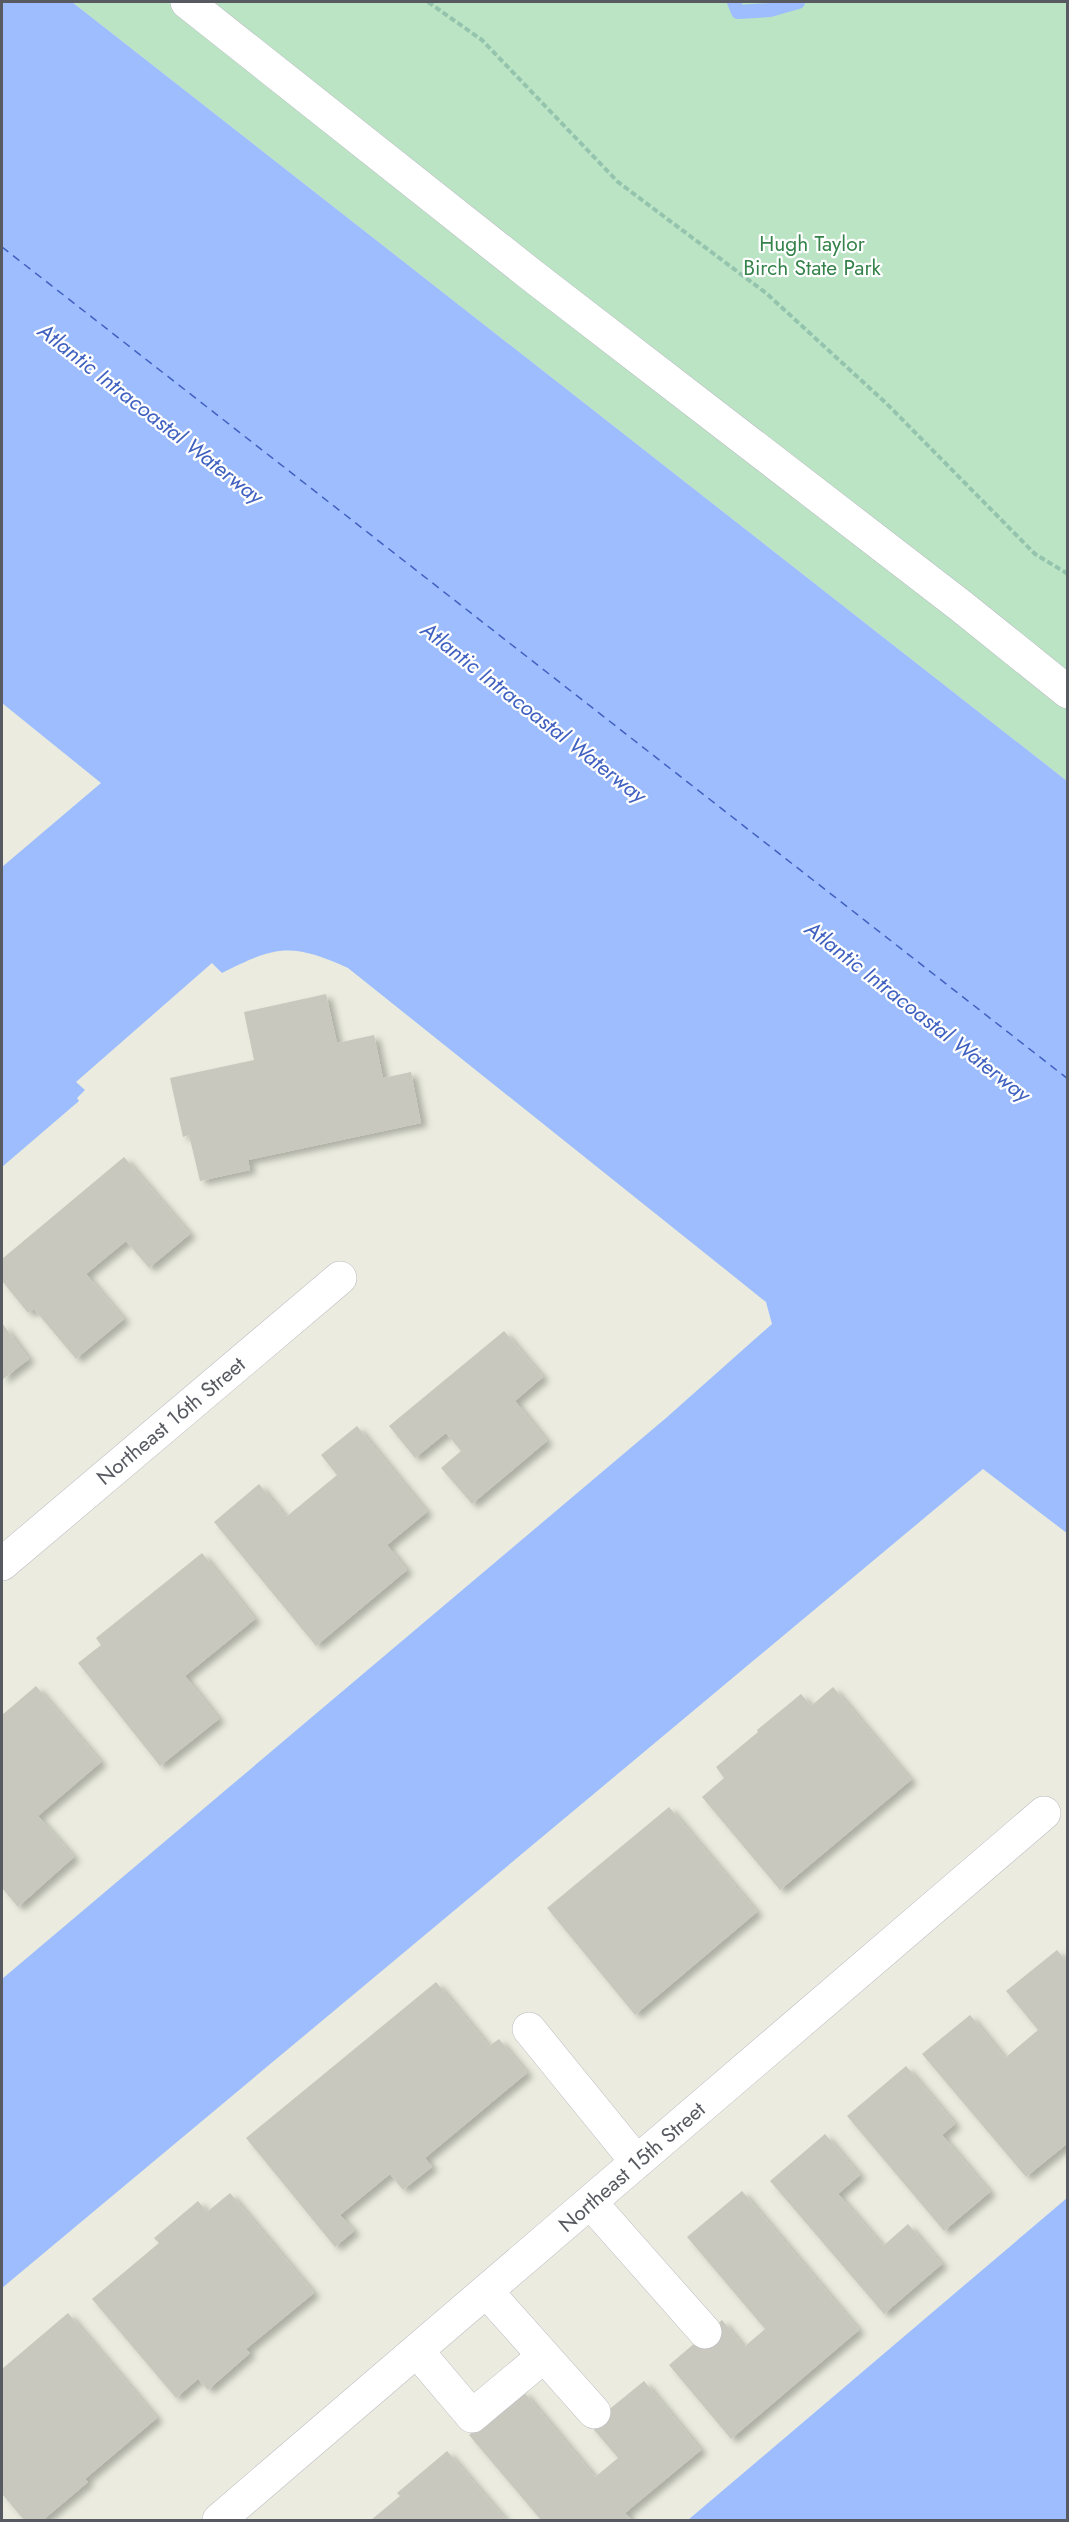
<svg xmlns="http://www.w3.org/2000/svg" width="1069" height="2522" viewBox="0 0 1069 2522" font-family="Jost,sans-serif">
<defs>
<filter id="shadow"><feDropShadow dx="6" dy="4" stdDeviation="3" flood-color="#0004"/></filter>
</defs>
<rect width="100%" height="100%" fill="#ebecdf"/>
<!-- green -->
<path fill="#bbe4c5" d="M72,2H1067V781Z"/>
<!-- water -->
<path fill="#9dbdfe" d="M2,2H72L1067,781L1068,1534L983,1469L2,2288V1979L666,1418L772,1324L766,1302L348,968C291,942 275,946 222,973L212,963L76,1082L85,1090L77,1098L79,1101L2,1167V867L101,783L2,703Z
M1067,2198V2519L688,2520Z"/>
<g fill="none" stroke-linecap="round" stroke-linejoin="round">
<!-- stream -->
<path stroke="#9dbdfe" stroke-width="14" d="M734,2L738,12L770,10L798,2"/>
<!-- ferry -->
<path stroke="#4161c1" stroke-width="1.5" stroke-dasharray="8 6" stroke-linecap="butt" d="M2,247L1068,1079"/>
</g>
<!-- building -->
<path fill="#c8c8bf" filter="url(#shadow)" d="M326,994L337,1043L374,1035L383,1078L411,1072L421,1123L248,1160L250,1170L200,1181L189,1135L183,1137L170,1078L254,1060L244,1012Z
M124,1157L190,1234L149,1268L126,1241L86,1274L124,1319L76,1359L34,1309L28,1313L2,1281V1259Z
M2,1323L29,1359L2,1380Z
M504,1331L543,1377L515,1401L547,1441L472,1504L441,1468L461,1451L446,1433L415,1458L389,1426Z
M357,1426L427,1512L387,1545L407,1570L316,1646L214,1522L259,1484L286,1517L337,1475L321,1455Z
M202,1553L255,1619L185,1676L219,1719L160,1766L78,1663L101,1645L96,1638Z
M36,1686L101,1762L38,1816L74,1857L18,1907L2,1888V1715Z
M833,1687L911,1780L780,1890L702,1797L724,1778L716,1767L758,1732L757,1730L801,1694L811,1706Z
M669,1807L757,1912L635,2015L547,1908Z
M1057,1950L1068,1963V2143L1026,2177L922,2054L970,2015L1005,2058L1038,2030L1006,1991Z
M436,1982L489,2046L499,2039L527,2073L425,2158L432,2167L403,2190L390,2174L340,2215L354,2231L335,2247L246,2138Z
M906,2066L955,2124L942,2135L990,2192L944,2231L847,2116Z
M825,2134L860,2175L838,2194L883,2246L908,2224L942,2264L884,2314L770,2181Z
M742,2191L859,2330L731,2439L669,2365L722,2320L744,2347L765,2329L687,2237Z
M230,2193L314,2293L246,2349L250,2353L208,2390L198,2379L176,2398L92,2299L159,2243L154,2238L198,2201L207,2212Z
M68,2313L157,2418L85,2479L88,2482L43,2520H24L2,2494V2369Z
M644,2381L701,2450L625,2513L632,2520H541L469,2435L523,2391L595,2477L618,2458L590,2425Z
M447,2451L506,2520H371L400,2496L397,2493Z"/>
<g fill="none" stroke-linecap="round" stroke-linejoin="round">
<!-- minor casing -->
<g stroke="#babbc2" stroke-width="34">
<path id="minor" d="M187,2L534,277L961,606L1068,692
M2,1564L340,1278
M529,2029L637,2162
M591,2203L705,2332
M487,2292L594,2412
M417,2351L472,2416L544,2356
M219,2520L1044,1813"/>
</g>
<!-- path -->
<path stroke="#95c4ae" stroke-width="4" stroke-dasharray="6 3" stroke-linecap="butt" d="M428,2L482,40L618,182L766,293L887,404L1035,554L1068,574"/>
<!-- minor -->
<use href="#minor" stroke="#fff" stroke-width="33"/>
</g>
<g text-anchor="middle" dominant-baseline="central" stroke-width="4.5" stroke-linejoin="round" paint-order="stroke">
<!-- park labels -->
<g font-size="21" fill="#35834b" stroke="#fff">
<text x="812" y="244">Hugh Taylor<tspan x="812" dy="24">Birch State Park</tspan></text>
</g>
<!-- street labels -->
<g font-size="21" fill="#585a61" stroke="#fff">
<text transform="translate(171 1421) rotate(-40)">Northeast 16th Street</text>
<text transform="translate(632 2167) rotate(-41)">Northeast 15th Street</text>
</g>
<!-- water labels -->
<g font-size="22" font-style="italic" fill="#4161c1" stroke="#fff">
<text transform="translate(151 413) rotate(38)">Atlantic Intracoastal Waterway</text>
<text transform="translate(534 712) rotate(38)">Atlantic Intracoastal Waterway</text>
<text transform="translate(918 1011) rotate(38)">Atlantic Intracoastal Waterway</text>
</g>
</g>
<!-- border -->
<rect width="1069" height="2522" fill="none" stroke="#585a61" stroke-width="6"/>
</svg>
